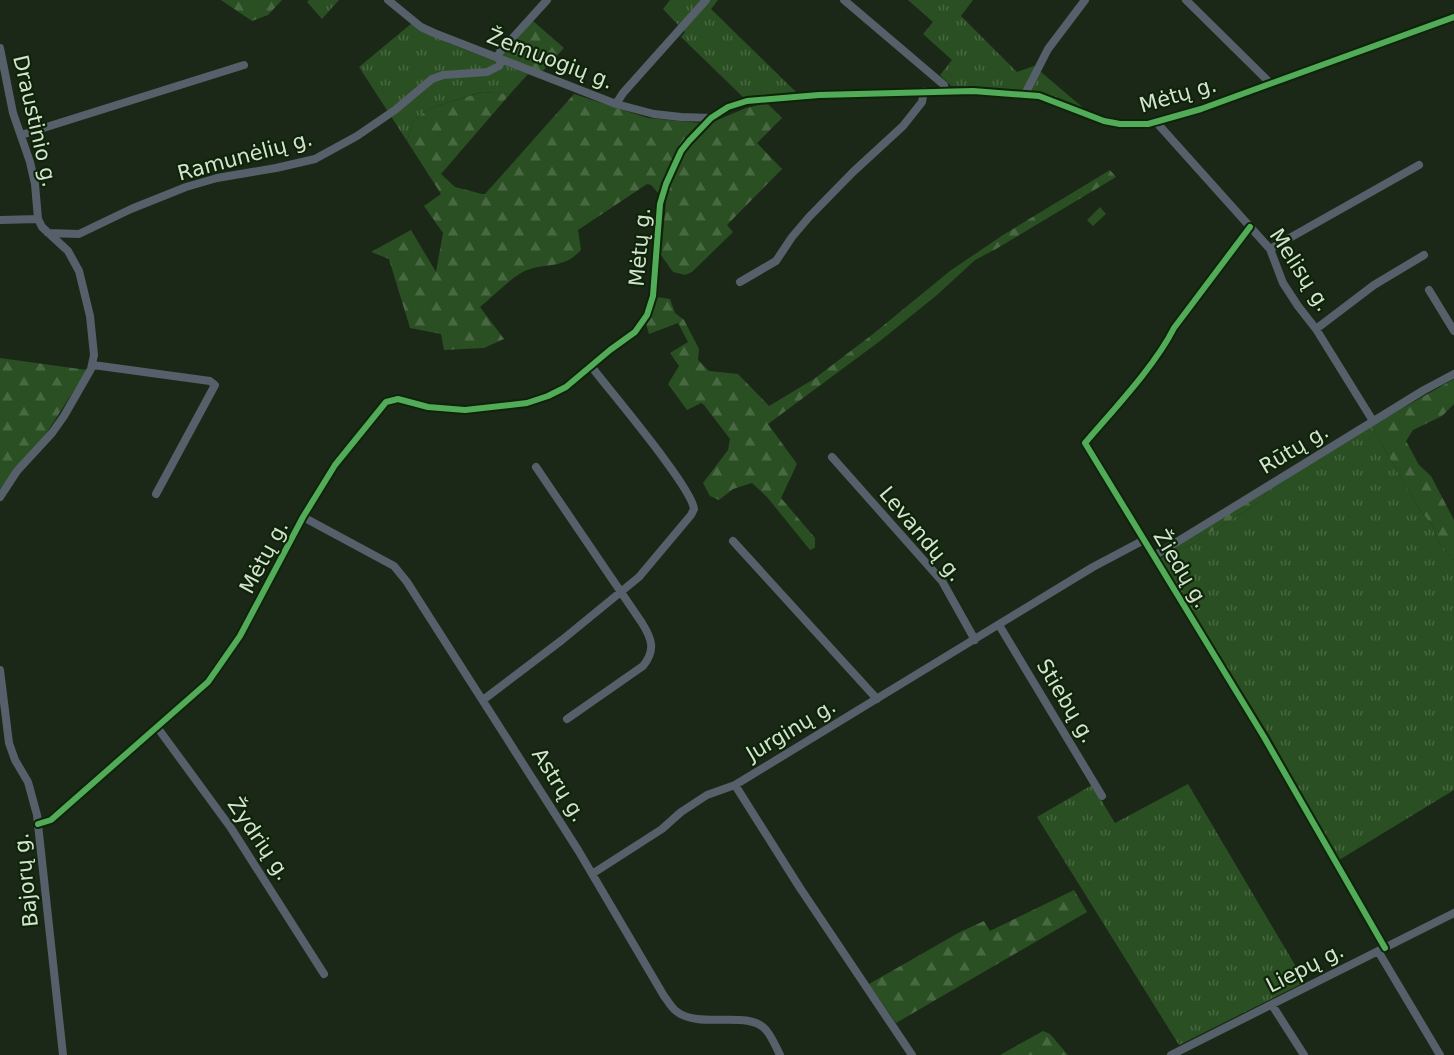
<svg xmlns="http://www.w3.org/2000/svg" width="1454" height="1055" viewBox="0 0 1454 1055" font-family="'DejaVu Sans',sans-serif">
<defs>
<pattern id="grass-tufts" width="24" height="20" patternUnits="userSpaceOnUse" patternTransform="scale(1.5)"><rect width="24" height="20" fill="#2a4f22"/><path d="M3 7l-1-3M5 7V3M7 7l1-3M15 17l-1-3M17 17v-4M19 17l1-3" fill="none" stroke="#486841"/></pattern>
<pattern id="forest-firs" width="22" height="20" patternUnits="userSpaceOnUse" patternTransform="scale(1.5)"><rect width="22" height="20" fill="#2a4f22"/><path d="M5 1l3.5 6h-7zM16 11l3.5 6h-7z" fill="#486841"/></pattern>
</defs>
<rect width="100%" height="100%" fill="#1b2818"/>
<!-- grass -->
<path fill="url(#grass-tufts)" d="M309,0H339L322,19L307,2Z
M670,0H718L711,9L796,92L744,98L681,37L685,32L663,9Z
M908,0H973L961,16L1017,72L1034,66L1088,112L1053,97L1036,91L951,86L940,75L952,60L923,34L933,22Z
M412,23L448,43L528,74L510,94L481,92L428,109L413,121L407,141L359,67Z
M1371,426L1420,510L1432,525L1438,542L1454,560V790L1339,860L1269,735L1160,559L1171,551L1189,546L1261,501L1265,497L1264,493Z
M1188,784L1305,982L1179,1045L1037,817L1092,785L1115,823Z"/>
<!-- forest -->
<path fill="url(#forest-firs)" d="M221,0H282L268,15L252,21Z
M533,21L564,48L542,72L502,56Z
M482,92L510,94L441,174L455,187L482,194H485L574,94L648,118L700,123L715,121L746,108L767,103L782,118L757,143L782,169L727,225L733,232L692,272L685,275L673,272L661,255L666,202L651,185L647,184L578,230L581,250C563,270 546,262 525,271C513,276 491,298 480,307L504,339L484,348L444,350L441,334L410,328L389,259L371,252L411,230L436,272L443,233L424,206L441,194L407,141L413,121L428,109Z
M1110,170L1116,177L996,249L975,260L937,295L880,341L768,424L797,464L781,498L815,538V548L810,550L767,497L752,483L733,489L719,500L710,496L703,483L728,450L730,439L704,405L701,403L687,410L668,384L679,366L670,353L688,342L678,323L649,334L646,324L655,306L657,297L670,299L675,313L684,320L699,349L698,360L709,371L738,374L769,406L814,379L873,334L950,271L1003,235Z
M0,358L87,370L44,437L14,469L0,490Z
M1454,379V404L1442,416L1413,430L1406,441L1419,465L1431,476L1454,520V560L1438,542L1432,525L1420,510L1371,426Z
M1264,493L1265,497L1261,501L1189,546L1171,551L1170,547Z
M1074,890L1087,912L896,1023L869,984L960,932L984,921L990,931Z
M1043,1031L1050,1034L1068,1055H1000Z"/>
<!-- park -->
<path fill="#2a4f22" d="M1100,207L1106,214L1093,226L1087,220Z
M1179,568L1190,585L1181,590L1171,573Z"/>
<g fill="none" stroke-linecap="round" stroke-linejoin="round">
<!-- minor -->
<path stroke="#55606a" stroke-width="8" d="M388,0L421,27L434,33L616,104L654,114L681,117L711,118
M844,0L944,85L945,90
M1186,0L1271,84
M0,48L13,113L30,162L35,184L38,219L42,227L68,251L79,271L90,316L94,355L91,369L64,416L52,433L17,471L0,497
M497,58L500,52L547,0
M1025,94L1048,49L1085,0
M616,104L623,93L706,0
M1157,123L1270,249L1283,283L1298,306L1316,329L1373,421
M21,135L244,65
M0,220L38,219
M1250,227L1174,328C1155,366 1113,410 1085,443L1264,737L1385,948
M48,233L79,234L131,209L186,187L217,178L276,168L315,159L357,136L395,110L432,79L443,75L487,72L499,66L502,60
M1270,249L1419,165
M740,282L776,261L792,237L809,217L853,172L903,126L922,102L924,91
M1429,290L1454,331
M1316,329L1374,285L1424,255
M93,365L210,381L215,385L156,494
M832,457L942,581L975,640
M536,467L642,623C652,639 656,650 643,666L567,719
M303,517L394,566L407,582L578,850L664,996C668,1001 671,1007 676,1011C699,1030 749,1009 766,1030C772,1037 776,1047 780,1055
M733,541L877,699
M1154,556L1424,390L1454,374
M999,625L1102,796
M0,670L9,743L15,760L28,782L37,815L63,1055
M483,700L562,640L639,577L691,515L694,509C692,487 609,390 591,366
M157,727L231,828L324,974
M38,824L51,820L208,682L240,636L303,517L335,465L386,402L398,399L428,407L465,410L527,403L548,396L566,387L610,350L635,332L647,315L653,296L660,204L666,184L681,151L689,141L711,118L728,107L747,101L819,95L973,91L1039,96L1104,121L1120,124H1148L1201,109L1454,17
M592,874L662,829L681,812L707,795L735,785
M1378,951L1440,1055
M1272,1005L1304,1055
M912,1055L800,888L735,785L1093,567L1144,540
M1171,1055L1454,913"/>
<!-- cycleway casing -->
<g stroke="#0e2408" stroke-width="10">
<path id="cycleway" d="M1250,227L1174,328C1155,366 1113,410 1085,443L1264,737L1385,948
M38,824L51,820L208,682L240,636L303,517L335,465L386,402L398,399L428,407L465,410L527,403L548,396L566,387L610,350L635,332L647,315L653,296L660,204L666,184L681,151L689,141L711,118L728,107L747,101L819,95L973,91L1039,96L1104,121L1120,124H1148L1201,109L1454,17"/>
</g>
<!-- cycleway -->
<use href="#cycleway" stroke="#51ab58" stroke-width="6"/>
</g>
<g text-anchor="middle" dominant-baseline="central" stroke-width="4.5" stroke-linejoin="round" paint-order="stroke">
<!-- street labels -->
<g font-size="21" fill="#d4e3d1" stroke="#0e2408">
<text transform="translate(550 59) rotate(21)">Žemuogių g.</text>
<text transform="translate(1178 95) rotate(-16)">Mėtų g.</text>
<text transform="translate(35 121) rotate(77)">Draustinio g.</text>
<text transform="translate(245 156) rotate(-15)">Ramunėlių g.</text>
<text transform="translate(640 247) rotate(-85)">Mėtų g.</text>
<text transform="translate(1300 270) rotate(57)">Melisų g.</text>
<text transform="translate(1294 449) rotate(-31)">Rūtų g.</text>
<text transform="translate(921 534) rotate(50)">Levandų g.</text>
<text transform="translate(264 557) rotate(-62)">Mėtų g.</text>
<text transform="translate(1181 569) rotate(59)">Žiedų g.</text>
<text transform="translate(1066 701) rotate(59)">Stiebų g.</text>
<text transform="translate(791 730) rotate(-31)">Jurginų g.</text>
<text transform="translate(559 785) rotate(58)">Astrų g.</text>
<text transform="translate(259 839) rotate(56)">Žydrių g.</text>
<text transform="translate(26 880) rotate(-96)">Bajorų g.</text>
<text transform="translate(1305 968) rotate(-27)">Liepų g.</text>
</g>
</g>
</svg>
